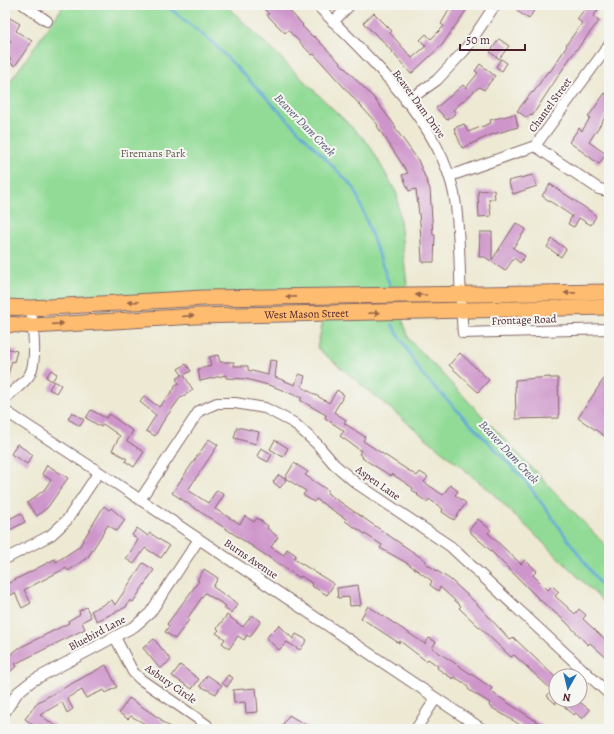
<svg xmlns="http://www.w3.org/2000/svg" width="614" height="734" viewBox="0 0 614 734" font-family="Alegreya,serif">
<rect width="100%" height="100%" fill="#f6f6f2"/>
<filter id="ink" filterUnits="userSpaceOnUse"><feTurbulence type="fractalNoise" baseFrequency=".025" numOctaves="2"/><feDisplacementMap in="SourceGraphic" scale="8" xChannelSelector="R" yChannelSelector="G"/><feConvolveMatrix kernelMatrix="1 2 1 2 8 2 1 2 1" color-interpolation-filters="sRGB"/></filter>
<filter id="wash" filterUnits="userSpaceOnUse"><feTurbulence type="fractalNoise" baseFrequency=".012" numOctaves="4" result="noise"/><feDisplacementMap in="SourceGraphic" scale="16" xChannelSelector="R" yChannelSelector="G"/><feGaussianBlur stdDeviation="0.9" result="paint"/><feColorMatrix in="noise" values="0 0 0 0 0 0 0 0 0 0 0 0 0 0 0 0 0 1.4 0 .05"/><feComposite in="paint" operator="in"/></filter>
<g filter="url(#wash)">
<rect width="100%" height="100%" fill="#ede9d3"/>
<!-- green -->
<path fill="#92db96" stroke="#6e7d60" d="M64,5H226L369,144L397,194L408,295L5,307V89Z
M400,312L409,339L609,549V607L490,491L317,348L325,313Z"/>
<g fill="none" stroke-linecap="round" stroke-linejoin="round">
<!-- stream -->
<path stroke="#63a8d9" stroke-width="2.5" d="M166,5L214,44L355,189L390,286
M392,324L421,373L524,479L609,596"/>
</g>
<g id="blocks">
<!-- building -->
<path fill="#ce95cb" d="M260,5H284L303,25L302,26L313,37L314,36L373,97L396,127L395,128L418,160L430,189L433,235H435L434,262H422L420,223L416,189L409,191L402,175L408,173L377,126L378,125L314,54L312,55L288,30L285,33L267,15L269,14Z
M452,5H470L442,45L411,74L382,40L363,23L374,13L392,31L390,33L412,58L426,46L420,40L426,34L431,39L444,26L441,24Z
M521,5H537L529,19L517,11Z
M588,5H601L593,17L599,21L570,58L532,116L530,114L527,118L517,111L532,92L533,93L548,71L550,72L567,46L566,45L582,23L577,19Z
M10,18L20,24L16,31L32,41L15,66L9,62L11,59L5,55V49L11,41L5,37V27Z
M499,39L509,46L499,59L490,52Z
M501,59L507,63L502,71L496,67Z
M480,64L495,76L484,90L479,87L453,110L456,113L447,120L436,108L463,85L466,88L478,73L475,71Z
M605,93L609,97V111L589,142L606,154L599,164L569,142L579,128L582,131L590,118L588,117Z
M515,114L518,127L491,135L462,148L454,128L464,124L468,132L491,123L490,120Z
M533,175L537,186L513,194L508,181Z
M550,184L593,213L596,216L591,225L579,218L574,227L568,224L572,216L542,196Z
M494,190L495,199H489L491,216L479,217L478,191Z
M516,223L526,229L513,248L525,256L520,263L514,258L505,271L485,257H479L480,232H492V260Z
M552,239L566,249L561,257L547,247Z
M6,348L17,351L14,362L12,361L7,378L5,377Z
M460,353L489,380L478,392L449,365Z
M218,355L220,362H234V366H248V370L268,375L270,360L277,361L275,377L295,385L299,374L305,376L302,387L329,403L337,390L344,395L334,412L346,420L344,423L365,437L363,441L417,476L420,472L428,477L424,482L443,495L450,485L458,491L455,495L466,503L454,520L442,512L443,509L429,499L427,502L417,495L418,494L412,490L413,488L392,474L391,476L362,458L363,457L359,454L361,451L340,436L344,431L325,418L326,415L300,400L302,398L272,386L246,379L226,378V375L200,381L198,369L211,366L209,357Z
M186,364L191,371L184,375L193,390L180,398L162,423L155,436L146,431L156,415L140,402L144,396L159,407L175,388L174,386L179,383L176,379L182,375L178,369Z
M51,370L57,374L52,381L46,377Z
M609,371V439L578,418Z
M550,377V378H558L559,418L516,419L515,380Z
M54,381L61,385L56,393L49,389Z
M91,410L106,418L109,414L133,431L127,441L144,452L134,467L125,461L127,459L112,450L120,436L103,424L101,427L86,418Z
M72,412L84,420L80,426L68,419Z
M237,427L259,432L256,444L234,438Z
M209,439L218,445L188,490L208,503L217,490L224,495L215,509L240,524L245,516L254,522L257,518L268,526L267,528L278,537L271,547L284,555L287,549L296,555L294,559L334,584L327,595L312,586L313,584L301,576L300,578L172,493Z
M275,440L288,448L283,457L270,449Z
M17,444L33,455L27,464L11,454Z
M261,448L272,454L268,462L257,456Z
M294,463L308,472L305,475L329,491L327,493L426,561L425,563L451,580L477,604L510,640L513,637L556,678V704L547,696L552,690L514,655L511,657L459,608L461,606L440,587L438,591L430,585L432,581L407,563L380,548L382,545L345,521L346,519L316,499L314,502L303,495L306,491L285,478Z
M47,465L68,478L48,507L37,516L27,503L44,490L51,480L42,474Z
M279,475L286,480L280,488L273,482Z
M104,506L109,510L111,508L125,520L117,531L108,525L88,557L68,571L66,568L24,590L31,603L22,608L15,593L5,598V585L55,559L56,562L79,547Z
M21,513L25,522L10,530L5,521Z
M478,519L491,530L488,533L521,564L525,560L537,571L533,575L548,590L552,586L559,592L555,596L575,614L579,609L586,615L583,619L609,643V660L590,643L588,645L565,621L540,600L489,549L472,534L469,530Z
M137,528L148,536L150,533L169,546L161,558L145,548L134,564L126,559L138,540L132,535Z
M143,563L154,570L133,602L130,600L126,607L97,621L91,611L112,600L115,605Z
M204,569L218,578L213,587L238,604L231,613L224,608L226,606L205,593L187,619L189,620L175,639L165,632L169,626L167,624L199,581L197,580Z
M358,585L361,605L350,606L349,597L338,598L337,588Z
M368,606L425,644L429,638L436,642L432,648L492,688L490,691L542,725L539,729H520L522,726L489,706L490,703L469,690L466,684L454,677L453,679L437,668L438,666L428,659L426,661L400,641L399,643L361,618Z
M86,607L91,617L82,622L85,629L15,664L17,666L5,676V659L19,648L69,623L68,621L80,614L79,611Z
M227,615L243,627L252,615L261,621L250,637L247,635L244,640L238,636L229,649L222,643L225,639L216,633L219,630L217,628Z
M279,625L293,639L296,634L307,640L300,650L287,642L279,650L266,638Z
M154,639L171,660L160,669L143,648Z
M106,665L117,687L106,693L104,690L86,698L82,690L67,698L73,709L67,713L62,702L40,715L60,729H44L37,725L36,727L25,719L38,702Z
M180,665L199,679L192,689L172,676Z
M207,675L222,685L216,694L200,686Z
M228,675L233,678L227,687L222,683Z
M256,688L258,712L246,713L245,702L234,703L233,690Z
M129,698L162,720L161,721L173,729H154L131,716L128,719L119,713Z
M557,700H577L590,710L582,719L576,713L574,715Z
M289,715L312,729H280Z"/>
</g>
</g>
<g filter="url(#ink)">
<use href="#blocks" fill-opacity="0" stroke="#836666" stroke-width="1"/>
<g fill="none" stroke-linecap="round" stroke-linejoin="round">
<!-- minor casing -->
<g stroke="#836666" stroke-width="12">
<path id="minor" d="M24,5L47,21
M317,5C370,59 447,127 456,206C461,248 459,291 463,333L609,329
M333,22L350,5
M406,102L437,80L465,50L495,5
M535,146L599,189L609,191
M450,176L535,146L609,45
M5,398C13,391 25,383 30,374C38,359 32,324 31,308
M5,411L99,472L482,729
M140,500L199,411L217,403H235L265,408L294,423L317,444L334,464L356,483L450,546L609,694
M5,559L51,535L67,520L99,472
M115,637L133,672L140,679L207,725
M5,712L18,692L32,681L135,626L150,613L199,539
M416,729L436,698"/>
</g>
<!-- primary casing -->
<g stroke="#836666" stroke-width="17">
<g id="primary">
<path d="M5,307L31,308L203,298L609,292"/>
<path id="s1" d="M5,324L33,326L196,316L609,307"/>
</g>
</g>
<!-- minor -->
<use href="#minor" stroke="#fff" stroke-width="10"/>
<!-- primary -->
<use href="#primary" stroke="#fdbc6f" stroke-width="15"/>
</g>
<!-- one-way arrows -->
<defs><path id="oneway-solid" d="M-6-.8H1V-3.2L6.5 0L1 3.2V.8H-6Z"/></defs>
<g fill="#9b664a">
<use href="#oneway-solid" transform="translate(570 293) rotate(179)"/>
<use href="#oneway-solid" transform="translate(421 295) rotate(-180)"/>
<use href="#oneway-solid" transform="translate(291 297) rotate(179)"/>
<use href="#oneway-solid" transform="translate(133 302) rotate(177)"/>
<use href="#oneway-solid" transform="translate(374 313) rotate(-1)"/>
<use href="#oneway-solid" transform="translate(188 316) rotate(-4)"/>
<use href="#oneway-solid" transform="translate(58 324) rotate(-4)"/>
</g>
</g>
<g text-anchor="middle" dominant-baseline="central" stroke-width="4" stroke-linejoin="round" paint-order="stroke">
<!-- street labels -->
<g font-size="11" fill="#4a1f2b" stroke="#f6f6f2">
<text transform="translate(419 104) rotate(54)">Beaver Dam Drive</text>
<text transform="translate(550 105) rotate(-54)">Chantel Street</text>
<text stroke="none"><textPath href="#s1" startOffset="302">West Mason Street</textPath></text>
<text transform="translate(524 320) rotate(-2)">Frontage Road</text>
<text transform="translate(378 483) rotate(35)">Aspen Lane</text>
<text transform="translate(251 559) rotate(34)">Burns Avenue</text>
<text transform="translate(97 633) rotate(-28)">Bluebird Lane</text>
<text transform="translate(171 684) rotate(35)">Asbury Circle</text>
</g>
<!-- park labels -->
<g font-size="11" fill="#60574b" stroke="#f6f6f2">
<text x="153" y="153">Firemans Park</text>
</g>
<!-- water labels -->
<g font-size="12" font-style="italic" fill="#545671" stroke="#f6f6f2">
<text transform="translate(305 125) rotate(46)">Beaver Dam Creek</text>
<text transform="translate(509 452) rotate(47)">Beaver Dam Creek</text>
</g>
</g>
<!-- margin -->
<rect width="614" height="734" fill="none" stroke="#f6f6f2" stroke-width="20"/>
<!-- north arrow -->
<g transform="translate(568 688) rotate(188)"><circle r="19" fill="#f6f6f2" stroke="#b1a0a2"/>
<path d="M0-3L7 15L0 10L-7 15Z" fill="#1f6fb2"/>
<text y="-6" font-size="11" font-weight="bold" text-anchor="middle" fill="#4a1f2b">N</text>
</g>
<!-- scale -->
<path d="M460 44v6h65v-6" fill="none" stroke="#4a1f2b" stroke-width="2"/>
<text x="466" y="44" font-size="12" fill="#4a1f2b" stroke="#f6f6f2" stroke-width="3" paint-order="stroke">50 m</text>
</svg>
